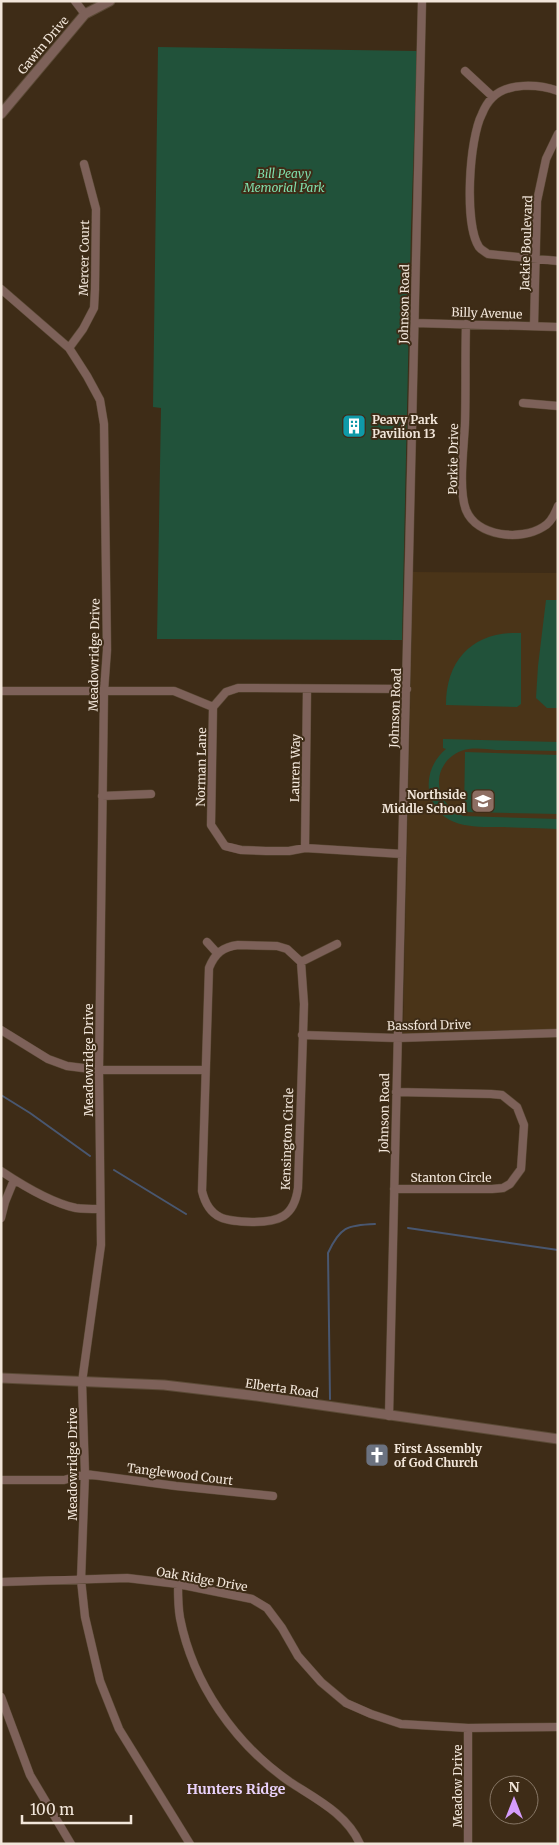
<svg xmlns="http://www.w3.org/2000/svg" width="559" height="1845" viewBox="0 0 559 1845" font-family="Merriweather,serif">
<rect width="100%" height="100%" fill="#3e2c17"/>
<!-- built -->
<path fill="#4a3418" d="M413,572L558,573V1029L403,1033Z"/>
<!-- park -->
<path fill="#21523a" d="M158,47L417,51L411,229L402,640L157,639L161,408L153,407Z
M546,600H558V708H547L536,698L538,666Z
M521,633V704L517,707L446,705C446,658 475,631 521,633Z
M443,739L558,742V751C537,751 517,750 496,750C485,749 472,747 461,751C448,756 438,769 439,784C440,799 449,809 463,816L558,819V829C540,828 522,828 504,827C472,827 437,829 429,790C427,774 434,759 446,749L443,748Z
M465,752L558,755V814L464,812Z"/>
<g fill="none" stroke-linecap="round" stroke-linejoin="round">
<!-- stream -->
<path stroke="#495770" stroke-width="2" d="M1,1095L30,1113L90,1156
M114,1170L186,1214
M408,1228L558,1250
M330,1399L328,1253C340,1227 347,1225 375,1224"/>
<!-- minor casing -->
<g stroke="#5b4a36" stroke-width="9">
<path id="minor" d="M75,1L85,14
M465,71L493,97
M558,91C539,84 507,82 492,98C488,102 484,109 482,114C469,139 464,224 479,247C481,250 486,252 488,254L558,261
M1,289L69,348L87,376L100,400L104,424L107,650L104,691L99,1070L101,1245L82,1382L85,1474L81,1580L85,1617L100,1681L119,1729L190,1844
M415,323L558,327
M466,324C465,357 466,390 465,423C464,447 458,489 466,510C477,537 521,541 543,527C551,523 555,514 558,506
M534,326L537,201L546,159L558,134
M69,348L83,329L94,308L95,289L96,209L84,164
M523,403L558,406
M1,691H174L213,707
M102,796L151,794
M305,848L307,689
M402,854L305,848L289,851H266L241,850L225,846L211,825L213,707L226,692L238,688L407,689
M207,942L217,953
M238,945L277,946L287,949L301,962L304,1004L298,1188C294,1217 279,1222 252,1222C226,1221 209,1220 202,1191L209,968C215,953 223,947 238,945Z
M301,962L337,944
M1,1030L48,1059L67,1066L99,1070H205
M302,1035L397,1038L558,1033
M1,1171C22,1185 52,1203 76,1208C84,1209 92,1209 100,1209
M394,1189H492L503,1188L510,1184L521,1169L524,1125L517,1107L502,1095L491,1094L396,1092
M1,1218L5,1202L14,1180
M389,1416L422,1
M1,1480H64L85,1474L176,1486L273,1496
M1,1582L127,1578L178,1584L252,1599L267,1608L282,1628L298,1656L321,1682L346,1703L371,1714L401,1724L468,1728L558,1727
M178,1584C178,1595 178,1607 180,1618C193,1684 235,1744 290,1782C316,1799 347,1814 360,1844
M1,1697L30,1775L71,1844
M468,1728V1844"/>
</g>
<!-- tertiary casing -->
<g stroke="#5b4a36" stroke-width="11">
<path id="tertiary" d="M1,114L85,14L110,1
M1,1378L164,1385L257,1396L558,1439"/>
</g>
<!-- minor -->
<use href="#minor" stroke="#7d6159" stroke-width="8"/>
<!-- tertiary -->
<use href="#tertiary" stroke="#7d6159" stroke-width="9"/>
</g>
<!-- icons -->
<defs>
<g id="building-square" transform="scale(1.25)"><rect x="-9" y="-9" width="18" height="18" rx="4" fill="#0f9aa8" stroke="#3e2c17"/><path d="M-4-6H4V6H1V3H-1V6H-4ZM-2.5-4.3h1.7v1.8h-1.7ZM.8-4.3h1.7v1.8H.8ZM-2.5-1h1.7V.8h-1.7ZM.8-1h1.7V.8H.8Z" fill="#fff"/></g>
<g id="school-square" transform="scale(1.25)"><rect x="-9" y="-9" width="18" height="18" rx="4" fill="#8d6e63" stroke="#3e2c17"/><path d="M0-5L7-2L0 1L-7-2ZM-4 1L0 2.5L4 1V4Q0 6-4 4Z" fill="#fff"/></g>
<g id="church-square" transform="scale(1.25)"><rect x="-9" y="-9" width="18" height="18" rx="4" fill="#6b7280" stroke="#3e2c17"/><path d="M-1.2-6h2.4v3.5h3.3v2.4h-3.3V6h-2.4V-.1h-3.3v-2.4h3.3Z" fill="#fff"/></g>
</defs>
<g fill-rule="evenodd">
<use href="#building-square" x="354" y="426"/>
<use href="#school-square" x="483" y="801"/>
<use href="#church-square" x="377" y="1455"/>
</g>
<g text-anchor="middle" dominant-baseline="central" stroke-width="4" stroke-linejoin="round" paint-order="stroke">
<!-- street labels -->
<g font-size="12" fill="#f2e6da" stroke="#3e2c17">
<text transform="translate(43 45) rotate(-50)">Gawin Drive</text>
<text transform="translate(526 243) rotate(-88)">Jackie Boulevard</text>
<text transform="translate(84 258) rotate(-89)">Mercer Court</text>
<text transform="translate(404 304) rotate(-89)">Johnson Road</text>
<text transform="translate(487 313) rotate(2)">Billy Avenue</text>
<text transform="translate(453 459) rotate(-89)">Porkie Drive</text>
<text transform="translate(94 655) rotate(-89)">Meadowridge Drive</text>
<text transform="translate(395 708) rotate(-88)">Johnson Road</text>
<text transform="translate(201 767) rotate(-89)">Norman Lane</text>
<text transform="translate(295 768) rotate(-89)">Lauren Way</text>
<text transform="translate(429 1025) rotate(-1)">Bassford Drive</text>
<text transform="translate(88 1060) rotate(-90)">Meadowridge Drive</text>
<text transform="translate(384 1113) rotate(-89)">Johnson Road</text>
<text transform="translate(287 1139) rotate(-88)">Kensington Circle</text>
<text x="451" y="1177">Stanton Circle</text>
<text transform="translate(282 1388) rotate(8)">Elberta Road</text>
<text transform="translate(72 1464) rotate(-90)">Meadowridge Drive</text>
<text transform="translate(180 1474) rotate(7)">Tanglewood Court</text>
<text transform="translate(202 1579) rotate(10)">Oak Ridge Drive</text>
<text transform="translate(457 1786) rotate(-90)">Meadow Drive</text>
</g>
<!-- park labels -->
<g font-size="12" font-style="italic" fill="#7fdeac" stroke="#3e2c17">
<text x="284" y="173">Bill Peavy<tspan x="284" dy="14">Memorial Park</tspan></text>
</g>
<!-- poi labels -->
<g font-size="12" font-weight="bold" fill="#f2e6da" stroke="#3e2c17" text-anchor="start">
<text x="372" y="419">Peavy Park<tspan x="372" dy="14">Pavilion 13</tspan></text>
<text x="466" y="794" text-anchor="end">Northside<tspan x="466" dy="14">Middle School</tspan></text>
<text x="394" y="1448">First Assembly<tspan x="394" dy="14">of God Church</tspan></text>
</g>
<!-- neighbourhood labels -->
<g font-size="14" font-weight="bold" fill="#ead2fb" stroke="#3e2c17">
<text x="236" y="1789">Hunters Ridge</text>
</g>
</g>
<!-- border -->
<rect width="559" height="1845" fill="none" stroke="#f2e6da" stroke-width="5"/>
<!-- north arrow -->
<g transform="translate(514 1800)"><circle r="24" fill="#3e2c17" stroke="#867665"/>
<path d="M0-4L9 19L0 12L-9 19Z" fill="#d59cfb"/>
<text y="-8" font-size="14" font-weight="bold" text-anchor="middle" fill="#f2e6da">N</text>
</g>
<!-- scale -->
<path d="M22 1815v8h109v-8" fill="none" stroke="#f2e6da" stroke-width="2.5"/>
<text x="30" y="1815" font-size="15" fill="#f2e6da" stroke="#3e2c17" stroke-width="4" paint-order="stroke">100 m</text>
</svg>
